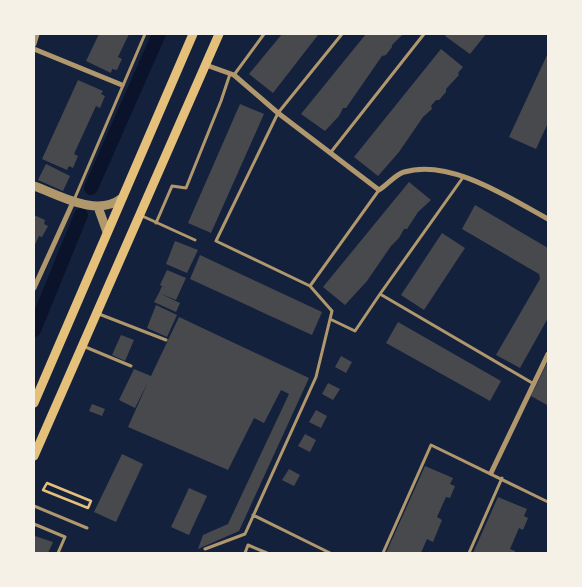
<svg xmlns="http://www.w3.org/2000/svg" width="582" height="587" viewBox="0 0 582 587" font-family="'Alegreya Sans',sans-serif">
<rect width="100%" height="100%" fill="#14213d"/>
<g fill="none" stroke-linecap="round" stroke-linejoin="round">
<!-- canal -->
<path stroke="#0b132b" stroke-width="14" d="M91,188L159,34
M34,330L81,215"/>
</g>
<!-- building -->
<path fill="#48494c" d="M99,34H129L118,57L122,59L117,70L112,69L111,73L86,61Z
M282,34L318,35L273,93L249,74Z
M366,34H403L392,45V47L386,55L382,56L346,108H343L339,116L325,131L301,114Z
M447,34H486L470,54L445,36Z
M441,49L463,67L458,73L459,75L446,89V92L439,100H436L431,106L432,109L423,117L399,152L378,176L354,157Z
M548,53V123L536,149L509,137Z
M78,80L103,91L101,94L105,96L100,108L96,106L74,154L78,156L73,168L69,166L67,170L42,159Z
M240,104L264,114L211,233L188,223Z
M46,164L70,176L63,191L38,180Z
M409,182L431,200L418,212L407,229H404L399,238L391,246L367,281L345,305L323,287Z
M475,205L548,248V318L520,368L496,355L540,279L539,274L462,229Z
M34,215L45,220L44,224L48,226L42,237L39,236L34,247Z
M442,233L465,248L424,310L401,295Z
M175,241L198,250L187,273L166,264Z
M200,255L322,312L312,335L190,279Z
M167,270L186,278L176,300L159,293L162,286L169,289L160,285Z
M159,293L180,303L176,312L154,302Z
M156,305L177,315L167,337L147,328Z
M179,317L309,378L239,531L198,549L203,535L228,524L289,394L281,390L264,423L254,418L228,470L128,427L148,382L135,408L119,400L134,369L151,376Z
M398,322L501,381L490,401L386,343Z
M121,335L134,340L125,361L112,355Z
M341,356L352,362L346,373L335,367Z
M548,361V403L547,405L531,396Z
M328,383L340,389L333,400L322,394Z
M92,404L105,409L102,416L89,411Z
M316,410L327,416L321,428L309,422Z
M305,434L316,440L310,452L298,446Z
M122,454L143,464L116,522L94,512Z
M425,466L453,478L450,484L455,486L450,498L446,497L437,517L442,520L433,542L427,539L421,553H386Z
M289,469L300,475L294,486L282,480Z
M189,488L207,496L189,535L171,527Z
M498,497L527,509L524,516L528,518L523,530L519,528L510,549L515,551V553H473Z
M35,536L53,542L48,553H34Z"/>
<g fill="none" stroke-linecap="round" stroke-linejoin="round">
<!-- path -->
<path stroke="#e5c07b" stroke-width="2.5" d="M47,483L91,501L88,508L43,490Z"/>
<!-- service -->
<path stroke="#b1986c" stroke-width="3" d="M342,34L278,113L216,241L310,286L379,190
M234,75L264,34
M331,152L424,34
M464,176L380,294L534,384
M74,200L145,34
M140,215L195,240
M156,223L172,186L186,188L221,101L230,74
M99,314L166,340
M330,319L355,331L380,294
M83,346L131,366
M34,506L87,528
M253,515L330,553
M34,524L65,537L58,553
M205,549L245,534L316,377L332,311L310,286
M245,553L248,545L267,553
M383,553L431,445L548,502
M469,553L502,478"/>
<!-- minor -->
<path stroke="#b1986c" stroke-width="5" d="M34,44L37,34
M34,49L122,85
M206,65L234,75L278,113L379,190C387,185 396,174 404,172C450,158 509,198 548,219
M34,288L74,200
M491,473L548,354"/>
<!-- tertiary -->
<path stroke="#b1986c" stroke-width="9" d="M34,186C60,195 97,218 122,198
M98,207L107,232"/>
<!-- secondary -->
<path stroke="#e5c07b" stroke-width="9" d="M34,403L193,34
M34,456L219,34"/>
</g>
<!-- border -->
<rect width="582" height="587" fill="none" stroke="#f6f1e7" stroke-width="70"/>
</svg>
